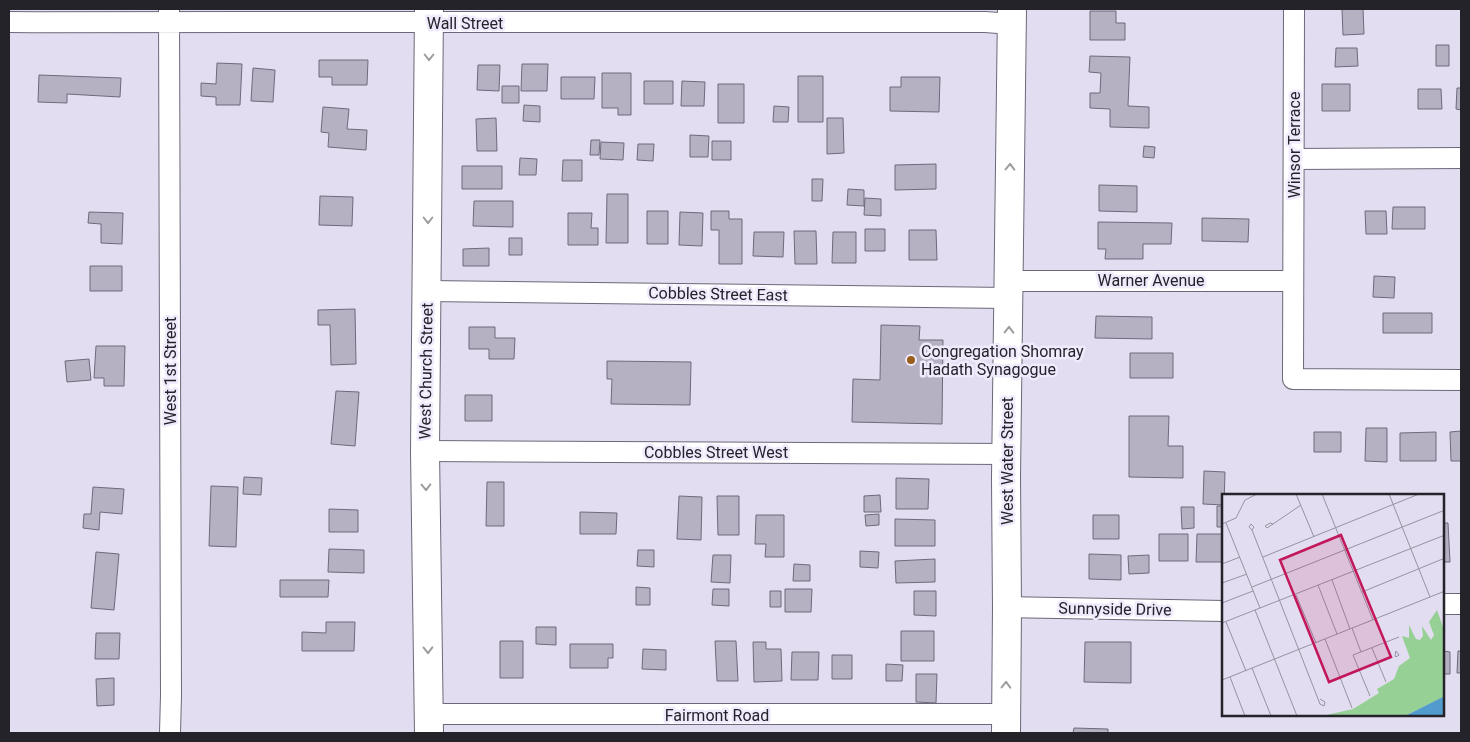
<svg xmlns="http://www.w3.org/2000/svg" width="1470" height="742" viewBox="0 0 1470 742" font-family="Roboto,sans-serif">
<rect width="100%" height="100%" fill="#e2ddf0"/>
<!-- building -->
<path fill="#b5b0c2" stroke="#6f6a7b" d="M1342,9H1363L1364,34L1343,35Z
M1090,11H1116V23H1125V40H1090Z
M1436,45H1449V66H1436Z
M1336,48H1357L1358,66L1335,67Z
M1090,56L1130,57L1128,106L1149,107V128L1110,127V109L1090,108V93H1100L1101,73L1089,72Z
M319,60H368L367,85H332V77H319Z
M217,63L242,64L240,105H216V97L201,96V83L216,84Z
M522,64H548L547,91H521Z
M478,65H500L499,91L477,90Z
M253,68L275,70L273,102L251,101Z
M602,73H631V115H618V108H602Z
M39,75L121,78L120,97L67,94V103L38,102Z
M798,76H823V122H798Z
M561,77H595L594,99H561Z
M901,77H940L939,112L890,111V87H901Z
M644,81H673V104H644Z
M682,81L705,82L704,106H681Z
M718,84H744V123H718Z
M1322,84H1350V111H1322Z
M502,86H519V103H502Z
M1457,88H1461V110L1456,109Z
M1418,89H1441L1442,109H1418Z
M524,105L540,106V122L523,121Z
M774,106L789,107L788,122H773Z
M323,107L349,109L347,129L367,130L366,150L328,147L329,133L321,132Z
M496,118L497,151H477L476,119Z
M827,118H843L844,153L827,154Z
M690,135L709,136L708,157H690Z
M591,140H600L599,155H590Z
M712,141H731V160H712Z
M601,142L624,143L623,160L600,159Z
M638,144H654L653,161L637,160Z
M1144,146L1155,147L1154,158L1143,157Z
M520,158L537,159L536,175H519Z
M563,160H582V181H562Z
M936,164V189L895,190V165Z
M462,166H502V189H462Z
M812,179H823L822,201H812Z
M1099,185L1137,186V212L1099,211Z
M848,189L864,190V206L847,205Z
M607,194H628V243H606Z
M320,196L353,197L352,226L319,225Z
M865,198L881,199V216L864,215Z
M474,201H513V227L473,226Z
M1393,207H1425V229H1392Z
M647,211H668V244H647Z
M711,211H729V219H742V264H719V230H711Z
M1365,211H1386L1387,234H1366Z
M89,212L123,213L122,244L101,243V224L88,223Z
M680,212L703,213L702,246L679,245Z
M568,213H592L591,228H598V245H568Z
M1202,218L1249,219L1248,242L1202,241Z
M1098,222L1172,223L1171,244H1143V259H1105L1106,249H1098Z
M865,229H885V251H865Z
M909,230H936L937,260H909Z
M794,231H816L817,264H795Z
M754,232H784L783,257L753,256Z
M833,232H856V263H832Z
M509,238H522V255H509Z
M489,248V266H463V249Z
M90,266H122V291H90Z
M1374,276L1395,277L1394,298L1373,297Z
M355,309L356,364L331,365L330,325H318V310Z
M1383,313H1432V333H1383Z
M1096,316L1152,317V339L1095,338Z
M881,325L920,326L919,340H943L942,424L852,422L853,379L880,380Z
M469,327H495V338H515L514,359H489V349H469Z
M96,346H125L124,386H104V378H94Z
M1130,353H1173V378H1130Z
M89,359L91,380L67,382L65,361Z
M607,361L691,362L690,405L611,404L612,379H607Z
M336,391L359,392L355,446L331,444Z
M465,395H492V421H465Z
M1129,416H1169L1168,446H1183V478L1129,477Z
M1366,428H1387V462L1365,461Z
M1461,431V461H1451L1450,432Z
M1314,432H1341V452H1314Z
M1436,432V461H1400V433Z
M1204,471L1225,472L1224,505L1203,504Z
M244,477L262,478L261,495L243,494Z
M896,478L929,479L928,509H896Z
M487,482H504V526H486Z
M211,486L238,487L236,547L209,546Z
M93,487L124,489L122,514L100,512L99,530L83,528L84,514H91Z
M880,495L881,512H864V496Z
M679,496L702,497L701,540L677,539Z
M717,496H739V535H718Z
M1217,506H1224V527H1217Z
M1181,507H1194V528L1182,529Z
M329,509L358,510V532H329Z
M580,512L617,513L616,534H580Z
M879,514V525L866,526L865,515Z
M756,515H784V557H765L766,544H755Z
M1093,515H1119V539H1093Z
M895,519L935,520V546H895Z
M1444,523H1448L1450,562H1444Z
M1159,534H1188V561H1159Z
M1197,534H1224V562H1196Z
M329,549L364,550V573L328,572Z
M638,550H654V567L637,566Z
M860,551L879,552L878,568L860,567Z
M96,552L119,554L114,610L91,608Z
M1089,554L1121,555V580L1089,579Z
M713,555H731L730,583L711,582Z
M1149,555V573L1129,574L1128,556Z
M935,559V582L896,583L895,561Z
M794,564L810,565V581H793Z
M280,580H329L328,597H280Z
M636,587L650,588V605H636Z
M713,589H729V606L712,605Z
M785,589H812L811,612H785Z
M770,591H781V607H770Z
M914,591H936V616L914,615Z
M326,622H355L354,651H302V632L326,633Z
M536,627H556V645L536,644Z
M901,631H934V661H901Z
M96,633H120L119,659H95Z
M500,641H523V678H500Z
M715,641H736L738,681H717Z
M753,642H766V649H781L782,681L754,682Z
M1085,642H1131V683L1084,682Z
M570,644H613V658H608V668H570Z
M643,649L666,650V670L642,669Z
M1444,651L1450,652V674H1444Z
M1458,651H1461V673H1457Z
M792,652H819L818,680H791Z
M832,655H852V679H832Z
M886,664L903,665L902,681H886Z
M916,674H937L936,703L916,702Z
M114,678V705L97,706L96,679Z
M1074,728L1108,729V733H1073Z"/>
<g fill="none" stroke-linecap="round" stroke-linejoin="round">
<!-- minor casing -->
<g stroke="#6d6879" stroke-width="22">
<path id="minor" d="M169,9L171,695L170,733
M1294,9L1293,379L1461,380
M9,22C334,24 659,21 985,22L1012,24
M1294,159L1461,158
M1008,281H1293
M427,291L1008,298
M425,451L1007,454
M1444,604H1461
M1007,607L1224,611
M429,714H1006"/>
</g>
<!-- primary casing -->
<g stroke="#6d6879" stroke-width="30">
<path id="primary" d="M429,733L425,451L429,9
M1006,733L1007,607L1006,478L1012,9"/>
</g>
<!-- minor -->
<use href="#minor" stroke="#fff" stroke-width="20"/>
<!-- primary -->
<use href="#primary" stroke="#fff" stroke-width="28"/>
</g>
<!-- one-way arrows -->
<defs><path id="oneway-chevron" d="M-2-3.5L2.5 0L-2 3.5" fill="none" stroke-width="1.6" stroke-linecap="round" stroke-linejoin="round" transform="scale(1.25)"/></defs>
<g stroke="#9d9c9f">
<use href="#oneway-chevron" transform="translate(429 57) rotate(90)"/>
<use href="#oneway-chevron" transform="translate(1010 167) rotate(-89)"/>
<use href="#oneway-chevron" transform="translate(428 220) rotate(90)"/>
<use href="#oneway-chevron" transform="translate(1009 330) rotate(-89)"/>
<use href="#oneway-chevron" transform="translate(426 487) rotate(89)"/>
<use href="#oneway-chevron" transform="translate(428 650) rotate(89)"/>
<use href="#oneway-chevron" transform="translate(1006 685) rotate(-89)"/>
</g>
<!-- markers -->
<circle fill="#985f1b" stroke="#f0eafd" stroke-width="2" cx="911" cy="360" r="5"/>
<g text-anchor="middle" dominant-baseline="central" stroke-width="5" stroke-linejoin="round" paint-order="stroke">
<!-- street labels -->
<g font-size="16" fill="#25232a" stroke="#f0eafd">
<text x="465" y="23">Wall Street</text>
<text transform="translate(1294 145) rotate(-90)">Winsor Terrace</text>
<text x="1151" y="280">Warner Avenue</text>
<text transform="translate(718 294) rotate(1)">Cobbles Street East</text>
<text transform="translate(170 371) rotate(-90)">West 1st Street</text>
<text transform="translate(426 371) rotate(-89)">West Church Street</text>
<text x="716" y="452">Cobbles Street West</text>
<text transform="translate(1007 461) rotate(-90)">West Water Street</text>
<text transform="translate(1115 609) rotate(1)">Sunnyside Drive</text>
<text x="717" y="715">Fairmont Road</text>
</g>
<!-- poi labels -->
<g font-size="16" fill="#25232a" stroke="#f0eafd" text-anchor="start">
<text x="921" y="351">Congregation Shomray<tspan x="921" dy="18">Hadath Synagogue</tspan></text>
</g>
</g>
<!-- overview -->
<g transform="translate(1222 494)">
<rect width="222" height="222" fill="#e2ddf0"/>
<path d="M215,116L222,136V203L183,222H100L131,215L157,199L155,195L172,185L177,172L188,164L180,142L187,144V131L194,145L198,146L201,142L200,132L209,146L212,141L207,128Z" fill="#97d094"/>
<path d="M221,203L222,222H183Z" fill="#519bce"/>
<path fill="none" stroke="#9693a1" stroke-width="1" d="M74,0L92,43M100,0L151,126M167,0L208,103M4,29L38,114M48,29L51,30L45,34L43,32ZM0,30L14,24L23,6L35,0M29,30L32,33L30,36L27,33ZM51,30L79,11M30,36L98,210L102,212L103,208L98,205M41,63L197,0M0,70L18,63M110,86L128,135M0,89L25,80M96,91L115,140M30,93L223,16M140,98L223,64M74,101L94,149M0,109L31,97M33,116L75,222M4,128L24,177M0,129L223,41M130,134L139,158M103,145L130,214M150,154L164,188M174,157L177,161L174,163L173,162ZM30,174L49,222M8,183L23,222M0,186L223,97M148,202L131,161L177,143"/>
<path fill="#c2185b" fill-opacity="0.15" stroke="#c2185b" stroke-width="2.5" d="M119,41L169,163L107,188L58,66Z"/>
<rect width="222" height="222" fill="none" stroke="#25232a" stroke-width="2.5"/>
</g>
<!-- border -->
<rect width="1470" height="742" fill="none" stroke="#25232a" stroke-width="20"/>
</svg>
